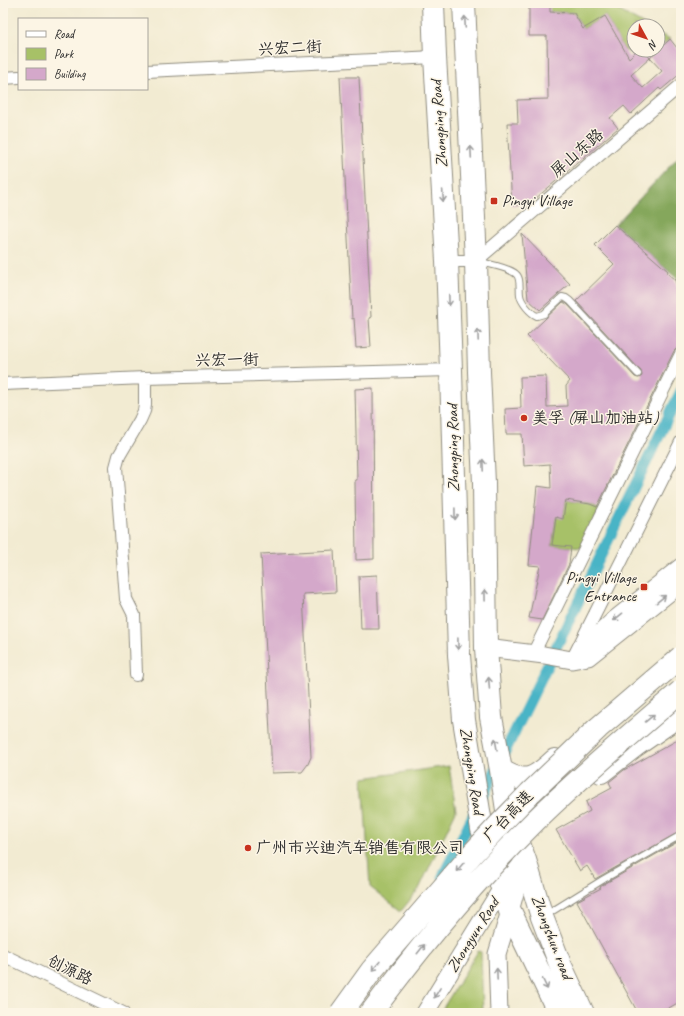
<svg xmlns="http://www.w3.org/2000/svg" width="684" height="1016" viewBox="0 0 684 1016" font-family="Caveat,'LXGW WenKai TC',sans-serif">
<rect width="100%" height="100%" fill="#fcf5e5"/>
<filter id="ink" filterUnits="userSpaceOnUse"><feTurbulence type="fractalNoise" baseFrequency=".025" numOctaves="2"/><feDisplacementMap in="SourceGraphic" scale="8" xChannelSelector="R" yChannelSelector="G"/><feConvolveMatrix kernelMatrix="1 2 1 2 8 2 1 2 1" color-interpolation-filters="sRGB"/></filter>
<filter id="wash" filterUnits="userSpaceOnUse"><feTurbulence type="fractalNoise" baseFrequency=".012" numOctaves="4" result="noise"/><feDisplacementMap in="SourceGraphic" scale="16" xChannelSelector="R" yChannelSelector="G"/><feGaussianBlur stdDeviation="0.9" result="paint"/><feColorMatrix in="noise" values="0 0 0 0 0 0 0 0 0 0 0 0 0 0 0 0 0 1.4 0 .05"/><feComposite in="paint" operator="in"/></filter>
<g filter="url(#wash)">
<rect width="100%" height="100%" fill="#f2ebd2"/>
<!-- green -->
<path fill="#a7c167" stroke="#697649" d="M542,3H606L646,26H634V50H637L632,55L623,48L605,16L583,29L574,13L550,12Z
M658,33L670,39L650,58L643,50H658Z
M566,500L590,504L600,509L581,548L552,545L556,517L563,518Z
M449,766L456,811L419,889L401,911L370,887L363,778Z
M478,951L481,952L483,1013H440Z"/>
<!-- forest -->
<path fill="#85a75c" stroke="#586944" d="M681,154V282L615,225Z"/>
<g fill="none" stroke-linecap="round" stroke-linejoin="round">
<!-- canal -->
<path stroke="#49b4c6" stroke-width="11" d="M443,876L526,709L681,391"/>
</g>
<g id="blocks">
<!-- building -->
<path fill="#d4a8ca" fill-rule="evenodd" d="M529,3H550V12L574,13L583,29L605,16L629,58L637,50H643L650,58L670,39L681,53V73L661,90L659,88L631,114L624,106L610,118L618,128L528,205H512L507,123H518L517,100L548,99L547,36H529ZM650,58L662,71L643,88L631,75Z
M340,77H359L371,317L369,318L371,347L356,348L354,318L352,319Z
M615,225L668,271L667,273L675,280L677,286L681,289V345L674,351L597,507L590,504L566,500L563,519L556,517L552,545L571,547L569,564L542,620L529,618L540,566L529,565L537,486L551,488L550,464L524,466L522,434H506L505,409L521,408L520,377L546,376L547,407L567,406L566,386L570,381L527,336L563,302L567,304L635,377L639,378L642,376L641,371L576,301L614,264L595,245Z
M522,234L570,284L558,294L540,310L528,299Z
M373,388L374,559L356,560L355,480H357L355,389Z
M334,550L336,592L303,594L311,757L308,764L302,772L272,773L261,554Z
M377,575L379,629H361L359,576Z
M681,738V831L595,879L587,866L580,871L556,830L590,811L586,802L612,788L609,782L624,770Z
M681,840V1001L660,1013H638L577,901L601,888L600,887L606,883Z"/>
</g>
</g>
<g filter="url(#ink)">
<use href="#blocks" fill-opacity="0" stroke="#8e8b7e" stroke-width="1"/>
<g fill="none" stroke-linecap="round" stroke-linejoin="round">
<!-- lane casing -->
<g stroke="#8e8b7e" stroke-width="8">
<path id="lane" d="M481,262C489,264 510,268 516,274C521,278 519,288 520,295C521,302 530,313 537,316L544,314L562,297L566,298L570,301L638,374
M546,915L604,879L681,835"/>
</g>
<!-- street casing -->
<g stroke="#8e8b7e" stroke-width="14">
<path id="street" d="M147,71L435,57
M3,78L19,77
M447,261H476L681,85
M3,384L145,378L451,370
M533,654L681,354
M572,660L681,442
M136,675L134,615L126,599L116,467L119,456L140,420L144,411L145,404V378
M3,955L123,1013"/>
</g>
<!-- secondary casing -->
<g stroke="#8e8b7e" stroke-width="19">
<path id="secondary" d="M588,645L613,621L681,567
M486,648L544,655L572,660L588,657L681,583
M425,1013L502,888L525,860
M499,1013L497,954L510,911L522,868"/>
</g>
<!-- highway casing -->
<g stroke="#8e8b7e" stroke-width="24">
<path id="highway" d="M433,3L435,57L447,261L451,370L459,655L464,720L482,829L510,911L559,1013
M464,3L476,261L479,372L484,483L486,648L491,717L501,770L507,810L525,860L542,917L560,964L583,1013
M501,770C525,786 536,778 555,760
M601,772L636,745L681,714"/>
</g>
<!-- lane -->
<use href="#lane" stroke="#fff" stroke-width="6"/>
<!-- street -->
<use href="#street" stroke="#fff" stroke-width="12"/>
<!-- secondary -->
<use href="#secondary" stroke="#fff" stroke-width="17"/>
<!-- highway -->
<use href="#highway" stroke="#fff" stroke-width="22"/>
<!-- highway-bridge casing -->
<g stroke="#8e8b7e" stroke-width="24" stroke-linecap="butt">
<path id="highway-bridge" d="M341,1013L372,970L473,853L500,824L530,793L598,728L681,657
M371,1013C421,945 476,879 536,820C582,775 632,733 681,691"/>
</g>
<!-- highway-bridge -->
<use href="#highway-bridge" stroke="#fff" stroke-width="22"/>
</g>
<!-- one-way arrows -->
<defs><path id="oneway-shaft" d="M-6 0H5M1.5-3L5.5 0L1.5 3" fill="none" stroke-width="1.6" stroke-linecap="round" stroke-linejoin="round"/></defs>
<g stroke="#a0a0a0">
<use href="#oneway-shaft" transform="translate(465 22) rotate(-93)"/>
<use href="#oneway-shaft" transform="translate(471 152) rotate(-93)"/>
<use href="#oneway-shaft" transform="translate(443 196) rotate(86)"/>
<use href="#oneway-shaft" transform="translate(449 300) rotate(88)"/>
<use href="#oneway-shaft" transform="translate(478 335) rotate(-92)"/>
<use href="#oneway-shaft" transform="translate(483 465) rotate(-92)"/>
<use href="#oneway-shaft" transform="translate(455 514) rotate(89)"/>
<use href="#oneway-shaft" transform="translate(485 595) rotate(-91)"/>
<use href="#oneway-shaft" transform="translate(661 599) rotate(-39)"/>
<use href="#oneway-shaft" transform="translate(618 617) rotate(141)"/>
<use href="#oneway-shaft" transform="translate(458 644) rotate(89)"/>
<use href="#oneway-shaft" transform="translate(489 683) rotate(-94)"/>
<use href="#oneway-shaft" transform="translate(650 718) rotate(-40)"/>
<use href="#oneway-shaft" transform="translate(496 744) rotate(-100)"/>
<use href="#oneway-shaft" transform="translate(460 867) rotate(131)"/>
<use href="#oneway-shaft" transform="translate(421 949) rotate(-51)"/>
<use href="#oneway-shaft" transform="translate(376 966) rotate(130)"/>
<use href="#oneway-shaft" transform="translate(497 974) rotate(-92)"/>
<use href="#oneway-shaft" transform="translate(545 984) rotate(64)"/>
<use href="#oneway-shaft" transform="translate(437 993) rotate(122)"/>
</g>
</g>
<!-- markers -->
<g fill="#c8321e" stroke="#fcf5e5" stroke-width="1.5">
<rect x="490" y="197" width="8" height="8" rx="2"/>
<circle cx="524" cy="418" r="4"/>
<rect x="640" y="583" width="8" height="8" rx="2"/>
<circle cx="248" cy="848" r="4"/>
</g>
<g text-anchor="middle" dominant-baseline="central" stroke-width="3" stroke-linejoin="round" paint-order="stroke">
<!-- street labels -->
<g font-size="16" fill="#2b2b2b" stroke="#fcf5e5">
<text transform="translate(290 48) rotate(-3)">兴宏二街</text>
<text transform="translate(439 124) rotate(-94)">Zhongping Road</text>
<text transform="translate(577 153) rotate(-41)">屏山东路</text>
<text transform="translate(227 360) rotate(-1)">兴宏一街</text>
<text transform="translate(453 448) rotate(-91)">Zhongping Road</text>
<text transform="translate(472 771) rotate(81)">Zhongping Road</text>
<text transform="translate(508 816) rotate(-46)">广台高速</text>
<text transform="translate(473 935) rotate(-58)">Zhongyun Road</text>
<text transform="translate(552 937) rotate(69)">Zhongshun road</text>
<text transform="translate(70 970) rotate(26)">创源路</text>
</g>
<!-- poi labels -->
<g font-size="16" fill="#2b2b2b" stroke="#fcf5e5" text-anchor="start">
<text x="502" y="201">Pingyi Village</text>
<text x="532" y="418">美孚 (屏山加油站)</text>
<text x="636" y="578" text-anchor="end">Pingyi Village<tspan x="636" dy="18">Entrance</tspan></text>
<text x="256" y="848">广州市兴迪汽车销售有限公司</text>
</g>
</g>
<!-- margin -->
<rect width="684" height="1016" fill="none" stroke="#fcf5e5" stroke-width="16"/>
<!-- legend -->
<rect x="18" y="18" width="130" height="72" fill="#fcf5e5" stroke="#a8a49b"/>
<rect x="26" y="31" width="20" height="6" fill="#ffffff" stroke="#a8a49b"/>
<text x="54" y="38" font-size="12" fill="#2b2b2b">Road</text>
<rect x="26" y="48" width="20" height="12" fill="#a7c167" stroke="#a8a49b"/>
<text x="54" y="58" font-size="12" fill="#2b2b2b">Park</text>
<rect x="26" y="68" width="20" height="12" fill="#d4a8ca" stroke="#a8a49b"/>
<text x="54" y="78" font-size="12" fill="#2b2b2b">Building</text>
<!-- north arrow -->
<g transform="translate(646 38) rotate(130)"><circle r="19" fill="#fcf5e5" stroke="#a8a49b"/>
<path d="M0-3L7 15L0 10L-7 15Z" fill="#c8321e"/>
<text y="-6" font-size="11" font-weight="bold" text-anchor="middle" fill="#2b2b2b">N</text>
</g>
</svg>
